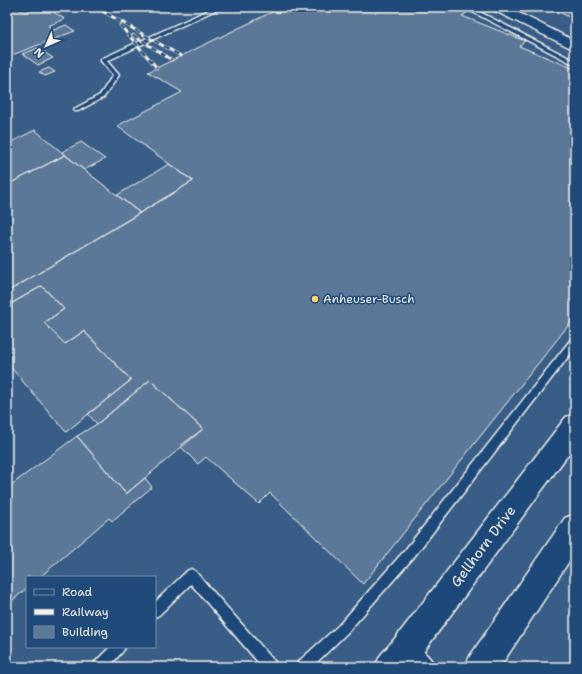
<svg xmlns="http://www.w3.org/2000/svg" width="582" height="674" viewBox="0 0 582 674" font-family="'Shantell Sans',sans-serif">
<rect width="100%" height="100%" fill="#28517e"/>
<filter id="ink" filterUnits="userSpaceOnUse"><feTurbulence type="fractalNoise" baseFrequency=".025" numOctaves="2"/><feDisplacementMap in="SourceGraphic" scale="8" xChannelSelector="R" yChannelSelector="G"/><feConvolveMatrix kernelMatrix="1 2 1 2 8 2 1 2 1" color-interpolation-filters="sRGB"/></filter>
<g filter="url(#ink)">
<!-- built -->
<path fill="#375d86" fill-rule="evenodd" d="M7,7H575V667H7ZM27,577H155V647H27Z"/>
<!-- building -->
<path fill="#5b7899" stroke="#f4f1e8" d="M7,7H16L25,12L39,7H45L65,19L48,26L54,30L66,25L75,31L7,57Z
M291,7H456L468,12L462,16L525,41L519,46L575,69V317L363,584L270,493L259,504L206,457L198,464L180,446L203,429L150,380L97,424L88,414L131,380L84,331L65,344L44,323L64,309L42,286L7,306V292L193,181L117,126L182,92L148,72L274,11L277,13Z
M549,7H575V20Z
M38,48L53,58L38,65L22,54Z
M49,68L55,72L45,76L39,72Z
M35,130L65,155L7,185V144Z
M81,142L105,159L84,170L62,152Z
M65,155L140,213L7,292V185Z
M169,164L193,181L140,213L117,195Z
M42,286L64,309L44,323L65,344L84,331L131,380L66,432L7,363V306Z
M150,380L203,429L126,494L77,436L97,424Z
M77,436L126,494L145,478L152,487L112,521L109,518L40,577H27V588L7,605V488Z"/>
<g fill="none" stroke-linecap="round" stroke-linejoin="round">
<!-- service casing -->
<g stroke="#f4f1e8" stroke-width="3">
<path id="service" d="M215,7H222L107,61L119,75L104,97L78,111H74V109L100,95L113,75L101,61V59Z
M463,7H470L575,61V65Z
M575,337V348L413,558L347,633L312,667H297L298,662L339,625L405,550L572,338Z
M191,569L195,571L275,662L276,667H262L191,584L159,615L155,617V602L187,571Z
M410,643C419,646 432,658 435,667H420L406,653L404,649L406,645Z
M110,647H125L123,651L109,667H94L95,662Z"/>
</g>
<!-- secondary casing -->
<g stroke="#f4f1e8" stroke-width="3">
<path id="secondary" d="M491,7H507L575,41V50L493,10Z
M575,414V445L419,658L411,667H375L380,656L397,636L566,417Z
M575,514V552L500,667H465L470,656L565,518Z"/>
</g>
<!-- service -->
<use href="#service" fill="#1f4a7a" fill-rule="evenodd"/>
<!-- secondary -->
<use href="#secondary" fill="#1f4a7a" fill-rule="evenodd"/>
<!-- rail casing -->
<g stroke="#f4f1e8" stroke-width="3">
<path id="rail" d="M97,8L181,56
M120,25L157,68
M133,35L172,60"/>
</g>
<!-- rail -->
<use href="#rail" stroke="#1f4a7a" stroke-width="2" stroke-dasharray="5.5" stroke-linecap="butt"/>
</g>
</g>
<!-- markers -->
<circle fill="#ffd166" stroke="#1f4a7a" stroke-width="1.5" cx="315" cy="299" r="4"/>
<g text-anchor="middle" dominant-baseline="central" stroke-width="3" stroke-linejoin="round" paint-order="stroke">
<!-- poi labels -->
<g font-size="12" fill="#f4f1e8" stroke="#1f4a7a" text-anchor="start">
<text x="323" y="299">Anheuser-Busch</text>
</g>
<!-- near-street labels -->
<g font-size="14" fill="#f4f1e8" stroke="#1f4a7a">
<text transform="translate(483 546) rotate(-53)">Gellhorn Drive</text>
</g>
</g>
<!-- margin -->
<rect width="582" height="674" fill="none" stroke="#1f4a7a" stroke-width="24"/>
<rect x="12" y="12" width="558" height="650" fill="none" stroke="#f4f1e8" stroke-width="1.5" filter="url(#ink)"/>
<!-- legend -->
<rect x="26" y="576" width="130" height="72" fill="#1f4a7a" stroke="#748da6"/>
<rect x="34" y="589" width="20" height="6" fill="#1f4a7a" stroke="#748da6"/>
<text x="62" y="596" font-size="12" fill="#f4f1e8">Road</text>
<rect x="34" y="609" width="20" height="6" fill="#f4f1e8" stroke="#748da6"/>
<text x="62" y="616" font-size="12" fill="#f4f1e8">Railway</text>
<rect x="34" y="626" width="20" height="12" fill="#5b7899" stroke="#748da6"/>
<text x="62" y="636" font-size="12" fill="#f4f1e8">Building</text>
<!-- north arrow -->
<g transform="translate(46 46) rotate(225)" stroke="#1f4a7a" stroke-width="3" paint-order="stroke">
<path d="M0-3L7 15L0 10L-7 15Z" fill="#f4f1e8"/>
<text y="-6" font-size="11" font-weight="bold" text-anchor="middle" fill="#f4f1e8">N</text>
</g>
</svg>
